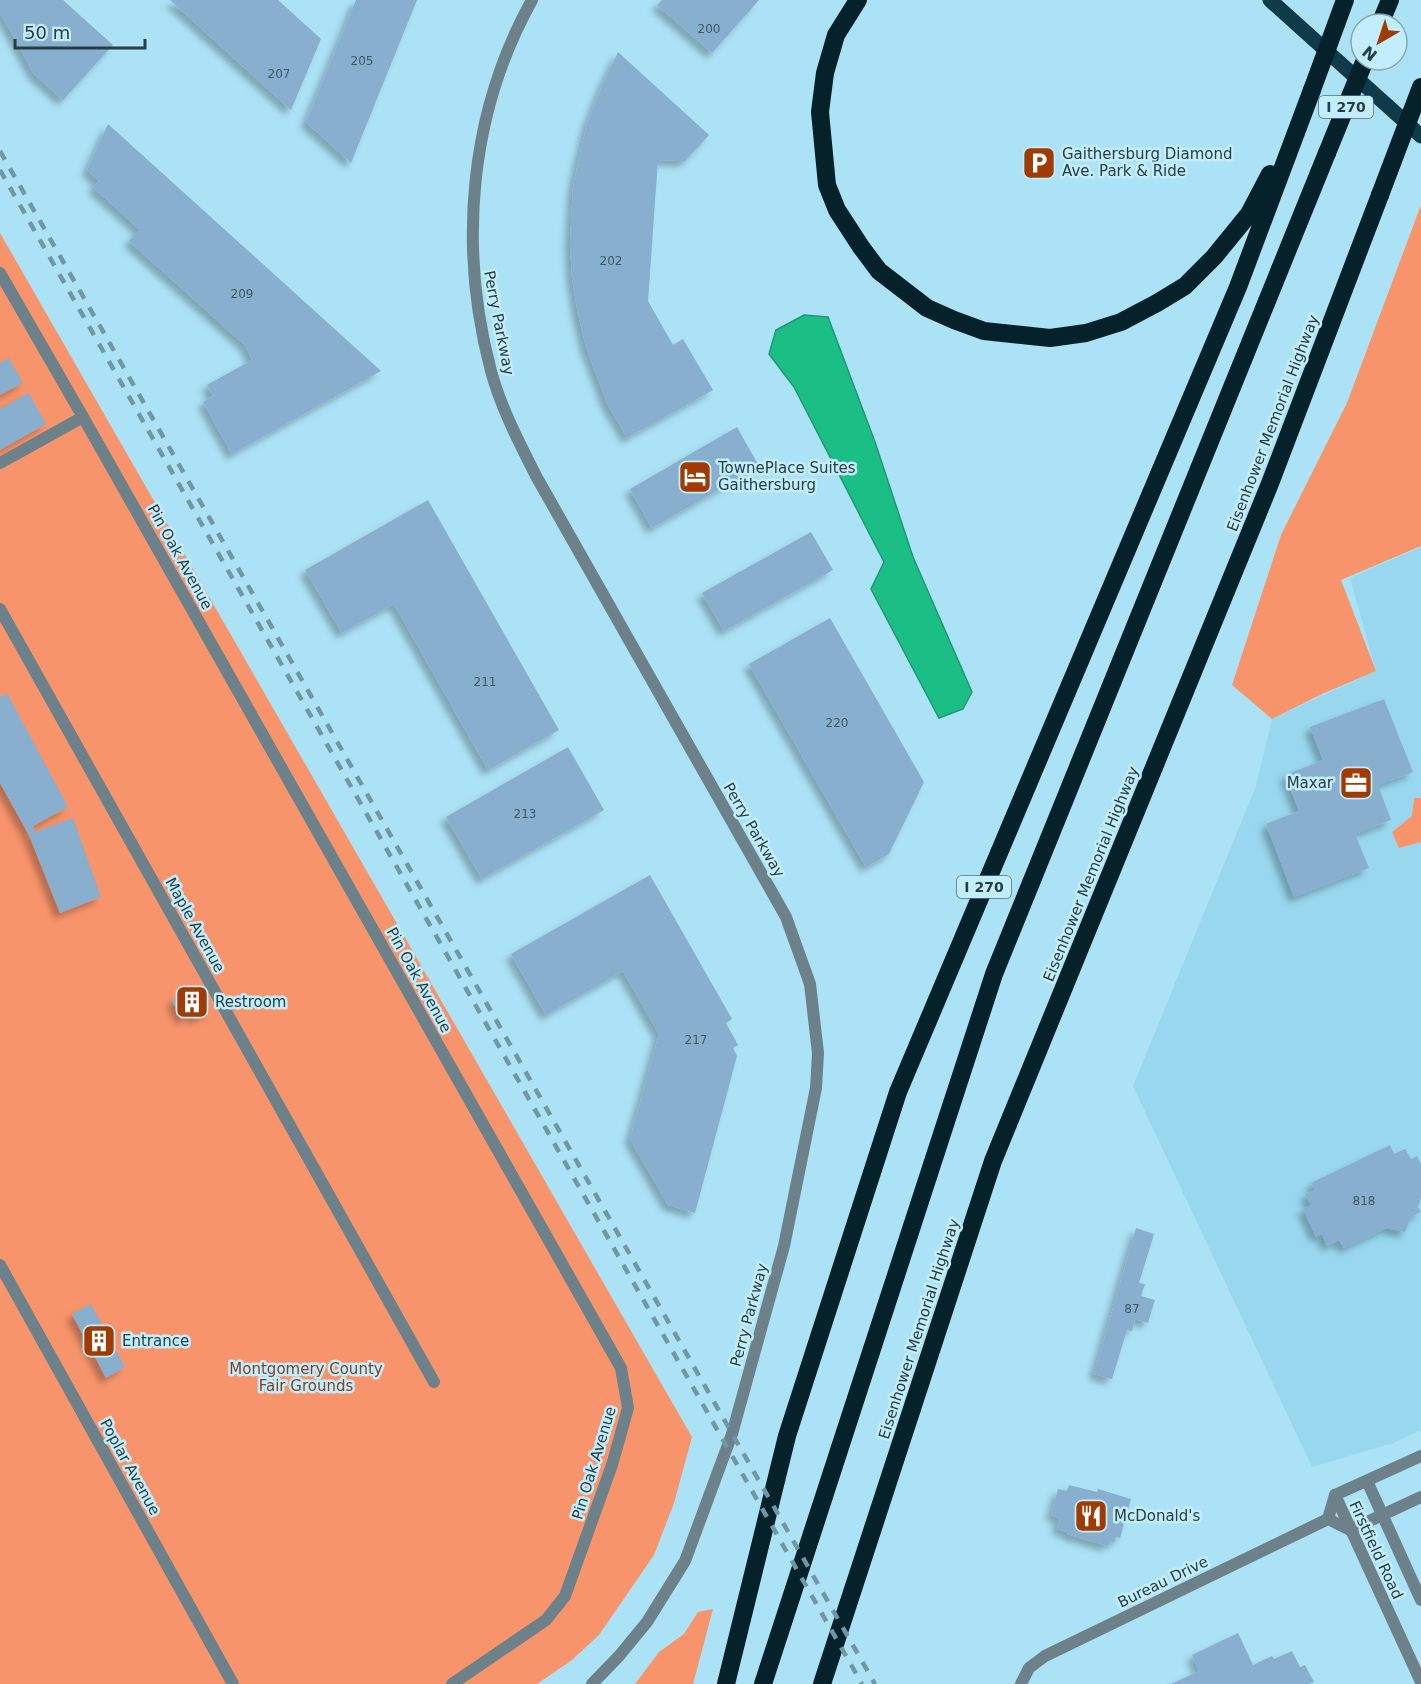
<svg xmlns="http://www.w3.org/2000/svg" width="1421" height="1684" viewBox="0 0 1421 1684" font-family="'DejaVu Sans',sans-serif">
<defs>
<filter id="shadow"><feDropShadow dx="-5.5" dy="5.5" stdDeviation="3" flood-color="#0004"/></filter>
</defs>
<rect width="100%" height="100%" fill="#ace2f6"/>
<!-- built -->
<path fill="#98d7ed" d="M1421,547V1430L1393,1443L1312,1467L1133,1086L1256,786L1272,719L1376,671L1350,578Z"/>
<!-- green -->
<path fill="#f7946c" d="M1421,205V546L1341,580L1376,671L1322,694L1272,719L1232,685L1281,535L1347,403Z
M0,233L692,1437L674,1503L654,1555L599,1635L572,1660L537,1684H0Z
M1414,798H1421V842L1399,848L1392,832L1412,816Z
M713,1609L693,1684H635L659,1652L684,1634L698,1612Z"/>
<!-- water -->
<path fill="#1bbf86" stroke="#1f9872" stroke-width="1.5" d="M804,315L828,317L875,442L913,557L972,692L963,709L939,718L871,589L884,562L794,387L769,354L776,330Z"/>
<!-- building -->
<path fill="#88afce" filter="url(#shadow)" d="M0,0H63L113,45L63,100L34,74L0,12Z
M170,0H278L321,39L291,110Z
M356,0H417L351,163L306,122Z
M662,0H759L712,53L657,5Z
M618,52L709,135L685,161L658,160L648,301L673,345L683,339L713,390L627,438L607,403L586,347L578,314L572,278L570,244L573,187L580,154L587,124L601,88Z
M108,124L381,371L232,454L203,402L213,396L207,385L252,360L246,346L129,241L140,230L93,187L99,181L87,170Z
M9,358L23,383L0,395V363Z
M29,393L46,424L0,450V409Z
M737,427L759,466L652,528L630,489Z
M428,500L559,730L488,770L394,604L342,633L305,570Z
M811,532L833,570L724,631L702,593Z
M830,618L924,782L889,854L866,867L749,664Z
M7,693L68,807L33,826L35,832L73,818L101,897L60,913L29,835L0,783V697Z
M1384,699L1413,772L1378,785L1391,820L1355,834L1369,868L1294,897L1266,824L1299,811L1285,775L1323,760L1310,727Z
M568,747L604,810L482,879L446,817Z
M650,875L732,1019L726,1023L738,1045L733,1048L737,1056L695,1213L668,1205L630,1139L659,1034L623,971L546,1015L511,954Z
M202,986L211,1004L205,1006L209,1012L195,1019L192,1014L181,1019L172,1000Z
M1390,1145L1394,1154L1405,1149L1411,1159L1417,1156L1421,1164V1197L1418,1207L1421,1212L1411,1217L1405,1232L1386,1228L1344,1248L1339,1240L1327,1246L1322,1234L1316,1237L1303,1209L1311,1205L1305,1194L1315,1190L1311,1183Z
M1136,1228L1154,1234L1139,1283L1145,1284L1141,1296L1155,1300L1148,1323L1135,1319L1132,1331L1127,1330L1112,1379L1094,1374Z
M91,1304L125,1367L106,1378L72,1314Z
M1069,1485L1097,1492L1098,1489L1131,1499L1120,1538L1116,1537L1114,1543L1109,1541L1108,1546L1067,1534V1532L1057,1529L1060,1518L1051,1515L1058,1489L1067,1491Z
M1238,1633L1253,1665L1272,1656L1274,1659L1292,1651L1300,1667L1305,1665L1314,1682L1309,1684H1171L1199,1671L1192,1655Z"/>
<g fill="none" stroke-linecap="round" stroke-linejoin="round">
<!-- minor -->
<path stroke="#6c8189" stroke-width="12" d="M0,273L83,417L621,1368L628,1408L612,1465L565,1596L546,1620L452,1684
M0,463L83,417
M0,609L434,1382
M0,1265L233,1684
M1328,1519L1350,1530
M1021,1684L1029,1668L1045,1656L1328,1519L1335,1495"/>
<!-- tertiary -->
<path stroke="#6c8189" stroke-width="12" d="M532,0C469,113 458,247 491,371C501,408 519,442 536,476L786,917L810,984L818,1053L816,1088L784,1246L732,1434L685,1561L647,1622L619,1656L592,1684
M1421,1456L1335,1495L1421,1682
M1367,1481L1421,1600
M1350,1530L1421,1497"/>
<!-- primary -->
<path stroke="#0e3b49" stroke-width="15" d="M1270,0L1421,136"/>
<!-- motorway -->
<path stroke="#05212a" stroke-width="18" d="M858,0L836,35L825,73L820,112L827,185L837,210L861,247L879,271L927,308L954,320L984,331L1050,338L1086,333L1121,322L1157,303L1185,286L1214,257L1249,214L1270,174
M1380,24L1390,0
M726,1684L787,1436L898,1092L1238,287L1312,90
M763,1684L994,974L1327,153
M822,1684L993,1161L1269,486L1380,195"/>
<!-- rail -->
<path stroke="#6f97a5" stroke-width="4.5" stroke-dasharray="10 10" stroke-linecap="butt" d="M0,151L875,1684
M0,170L862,1684"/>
<!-- motorway-bridge -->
<path stroke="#05212a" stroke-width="18" d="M1312,90L1345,0
M1327,153L1365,60
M1380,195L1421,87"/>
</g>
<!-- icons -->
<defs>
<g id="parking-square" transform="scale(1.725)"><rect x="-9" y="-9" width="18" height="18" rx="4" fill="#9f3b03" stroke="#c2edfd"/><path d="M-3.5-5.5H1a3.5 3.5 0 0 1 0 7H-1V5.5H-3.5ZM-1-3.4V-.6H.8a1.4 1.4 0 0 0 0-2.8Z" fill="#fff"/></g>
<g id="hotel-square" transform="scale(1.725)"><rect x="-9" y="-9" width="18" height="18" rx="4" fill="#9f3b03" stroke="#c2edfd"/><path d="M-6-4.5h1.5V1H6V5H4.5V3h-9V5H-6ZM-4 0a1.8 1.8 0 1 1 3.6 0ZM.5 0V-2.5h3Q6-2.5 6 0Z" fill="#fff"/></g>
<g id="office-square" transform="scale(1.725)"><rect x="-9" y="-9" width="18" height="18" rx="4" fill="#9f3b03" stroke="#c2edfd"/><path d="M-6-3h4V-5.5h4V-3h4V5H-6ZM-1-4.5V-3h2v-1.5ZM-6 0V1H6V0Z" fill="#fff"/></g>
<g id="building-square" transform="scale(1.725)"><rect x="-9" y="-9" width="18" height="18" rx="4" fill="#9f3b03" stroke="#c2edfd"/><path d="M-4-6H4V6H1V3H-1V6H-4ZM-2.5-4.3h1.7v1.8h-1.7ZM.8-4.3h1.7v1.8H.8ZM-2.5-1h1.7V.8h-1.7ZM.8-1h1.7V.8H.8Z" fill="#fff"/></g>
<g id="restaurant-square" transform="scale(1.725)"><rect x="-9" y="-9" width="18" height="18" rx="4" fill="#9f3b03" stroke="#c2edfd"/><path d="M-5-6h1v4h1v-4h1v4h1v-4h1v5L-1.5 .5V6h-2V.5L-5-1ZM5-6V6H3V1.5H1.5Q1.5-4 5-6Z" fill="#fff"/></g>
</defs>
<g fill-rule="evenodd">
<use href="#parking-square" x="1039" y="163"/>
<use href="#hotel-square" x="695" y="477"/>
<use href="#office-square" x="1356" y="783"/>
<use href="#building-square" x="192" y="1002"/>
<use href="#building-square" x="99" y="1341"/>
<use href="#restaurant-square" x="1091" y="1516"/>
</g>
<g text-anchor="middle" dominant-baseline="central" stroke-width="5" stroke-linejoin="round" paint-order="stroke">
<!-- number labels -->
<g font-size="12" fill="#3f5a67">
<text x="709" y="29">200</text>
<text x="362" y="61">205</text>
<text x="279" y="74">207</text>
<text x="611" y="261">202</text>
<text x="242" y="294">209</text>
<text x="485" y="682">211</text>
<text x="837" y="723">220</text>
<text x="525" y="814">213</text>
<text x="696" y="1040">217</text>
<text x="1364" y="1201">818</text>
<text x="1132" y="1309">87</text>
</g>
<!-- shield labels -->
<g fill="#c2edfd" stroke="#56727c" stroke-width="1.5">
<rect x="1319" y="96" width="54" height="22" rx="4.5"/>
<rect x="957" y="876" width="54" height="22" rx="4.5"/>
</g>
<g font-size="14" font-weight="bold" fill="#273e45">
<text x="1346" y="107">I 270</text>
<text x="984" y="887">I 270</text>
</g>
<!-- poi labels -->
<g font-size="15" fill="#273e45" stroke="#c2edfd" text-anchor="start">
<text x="1062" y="154">Gaithersburg Diamond<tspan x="1062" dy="17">Ave. Park &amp; Ride</tspan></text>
<text x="718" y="468">TownePlace Suites<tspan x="718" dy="17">Gaithersburg</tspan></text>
<text x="1333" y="783" text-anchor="end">Maxar</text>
<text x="215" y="1002">Restroom</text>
<text x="122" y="1341">Entrance</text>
<text x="1114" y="1516">McDonald's</text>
</g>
<!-- street labels -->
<g font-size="15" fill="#273e45" stroke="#c2edfd">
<text transform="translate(499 323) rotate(79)">Perry Parkway</text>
<text transform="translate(1273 423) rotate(-69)">Eisenhower Memorial Highway</text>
<text transform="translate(180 557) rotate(61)">Pin Oak Avenue</text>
<text transform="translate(754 830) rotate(60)">Perry Parkway</text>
<text transform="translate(1091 874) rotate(-68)">Eisenhower Memorial Highway</text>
<text transform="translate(195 925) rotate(61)">Maple Avenue</text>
<text transform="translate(419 980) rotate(61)">Pin Oak Avenue</text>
<text transform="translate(749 1315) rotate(-75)">Perry Parkway</text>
<text transform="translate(919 1329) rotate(-72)">Eisenhower Memorial Highway</text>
<text transform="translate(594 1463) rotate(-73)">Pin Oak Avenue</text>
<text transform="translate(130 1467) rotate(61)">Poplar Avenue</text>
<text transform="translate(1376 1550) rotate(65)">Firstfield Road</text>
<text transform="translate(1163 1582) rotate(-26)">Bureau Drive</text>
</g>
<!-- park labels -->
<g font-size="15" fill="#863e1f" stroke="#c2edfd">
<text x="306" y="1369">Montgomery County<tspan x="306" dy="17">Fair Grounds</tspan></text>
</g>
</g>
<!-- north arrow -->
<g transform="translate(1379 42) rotate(219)"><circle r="28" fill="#c2edfd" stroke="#84a7b3" stroke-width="1.5"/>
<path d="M0-4.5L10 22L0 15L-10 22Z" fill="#9f3b03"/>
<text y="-9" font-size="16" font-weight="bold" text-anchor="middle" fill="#273e45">N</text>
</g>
<!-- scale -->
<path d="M15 39v9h130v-9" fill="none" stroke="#273e45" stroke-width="3"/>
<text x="24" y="39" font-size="18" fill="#273e45" stroke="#c2edfd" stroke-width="4.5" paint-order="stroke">50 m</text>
</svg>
